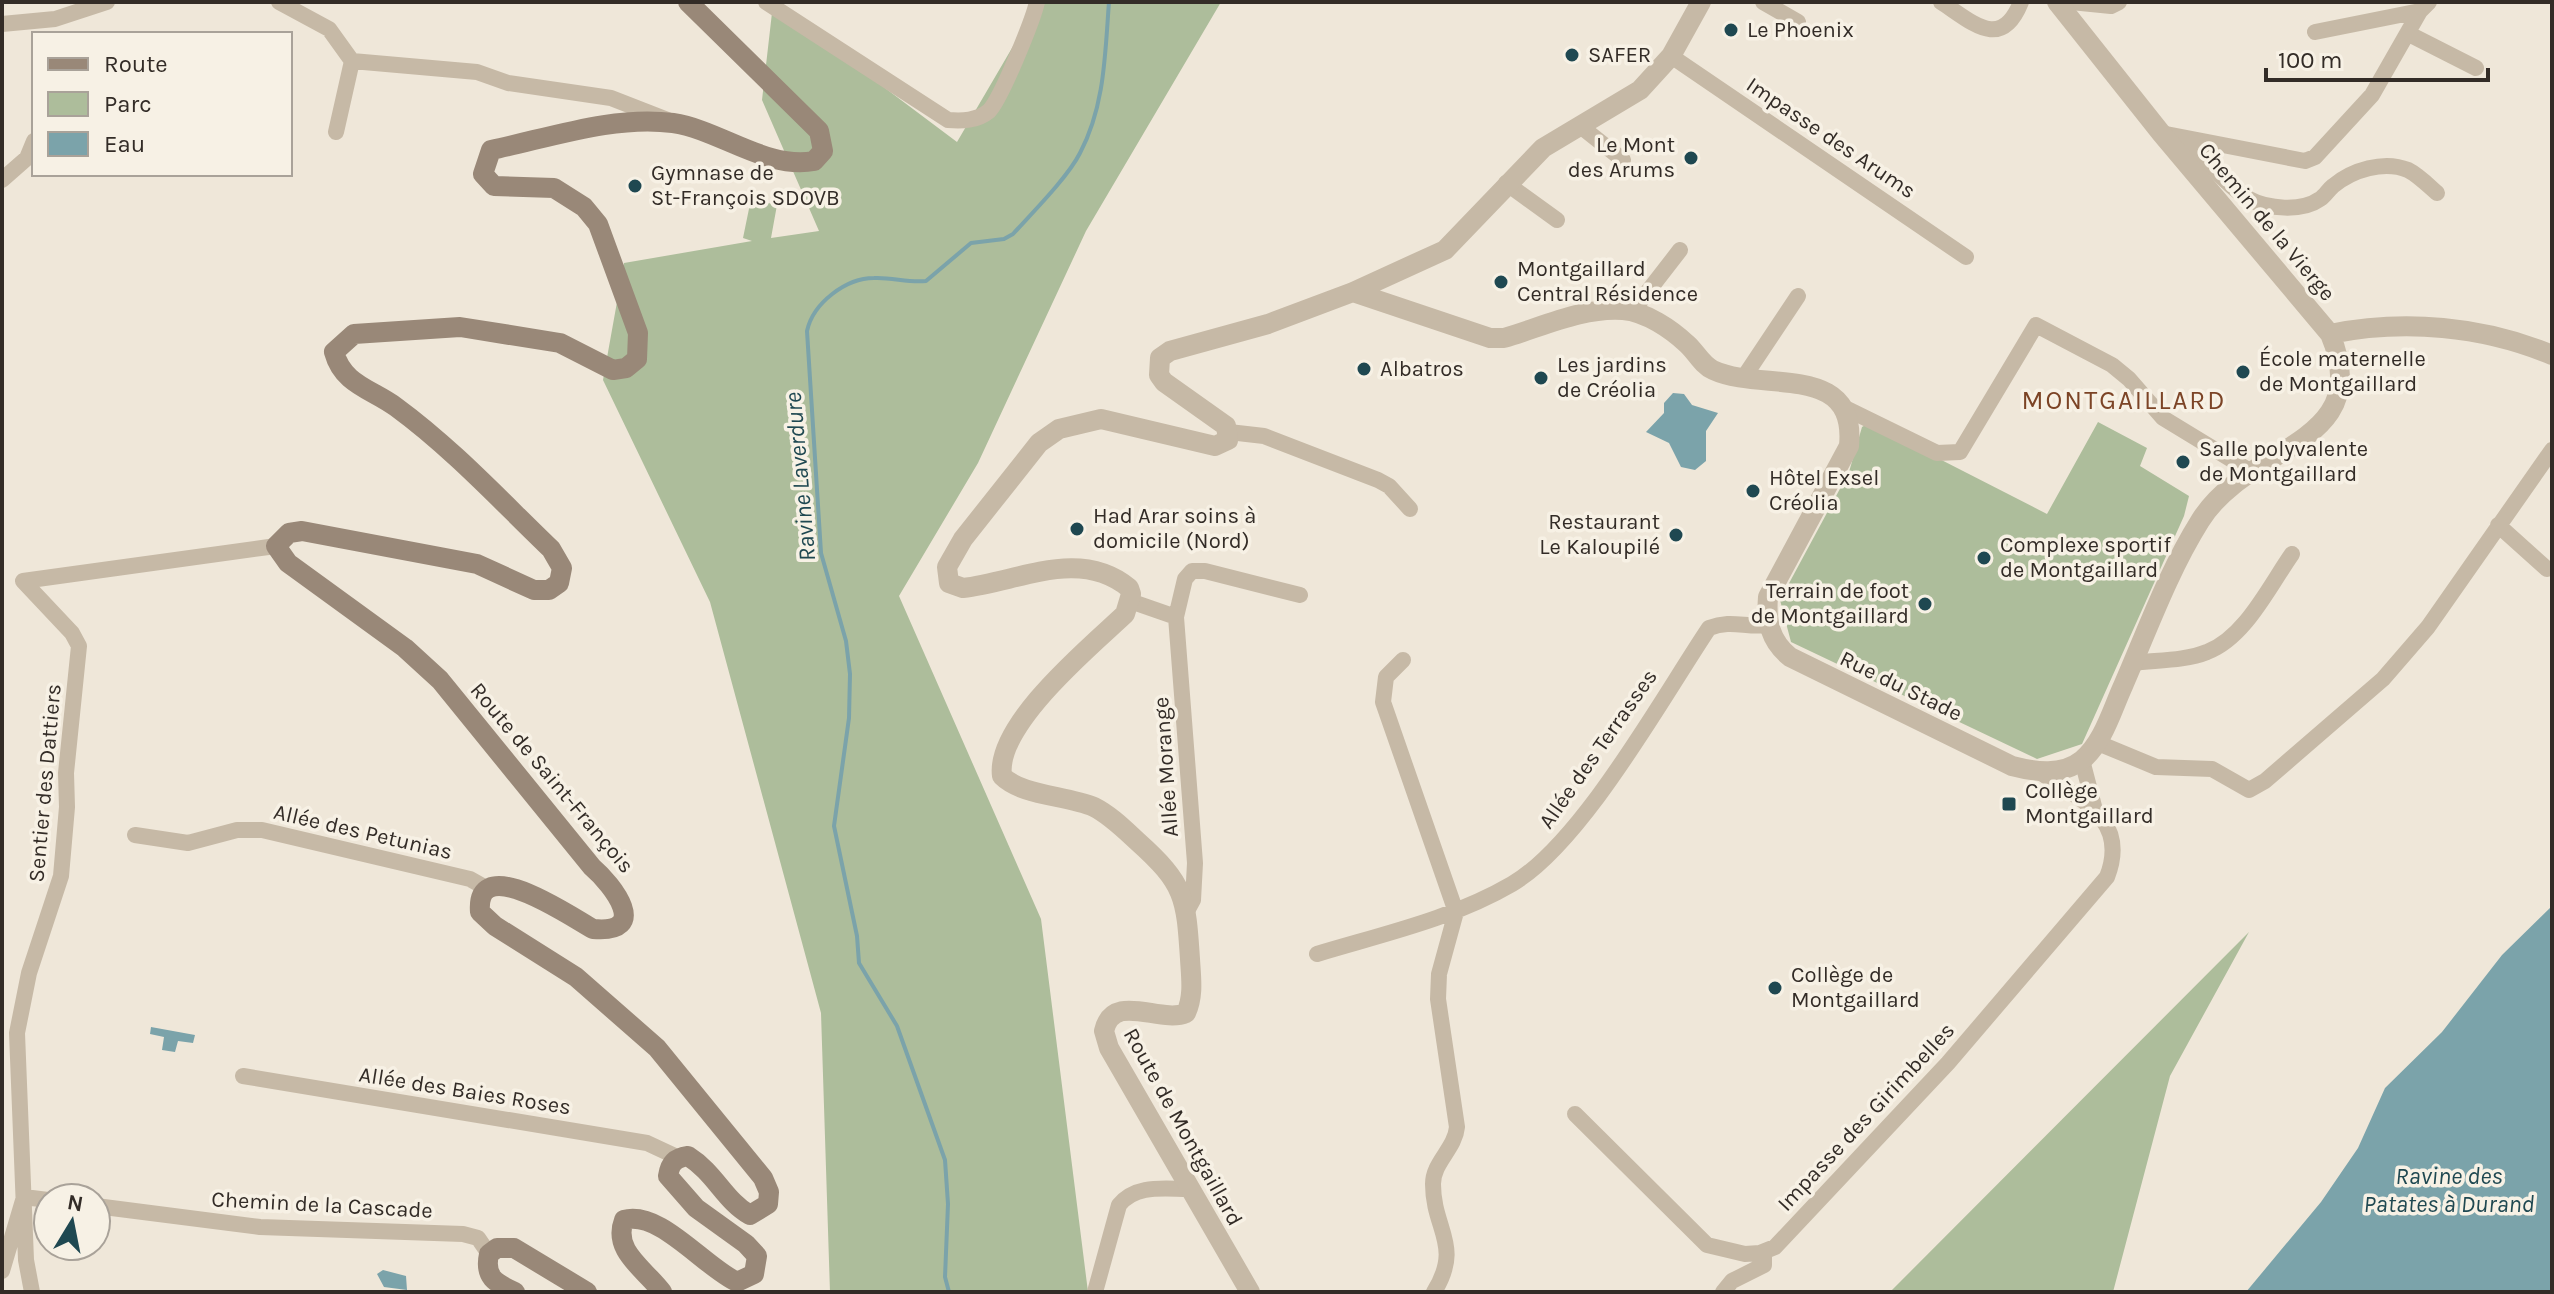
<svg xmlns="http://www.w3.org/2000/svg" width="2554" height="1294" viewBox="0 0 2554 1294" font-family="Karla,sans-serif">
<rect width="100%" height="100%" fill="#efe7d9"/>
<!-- green -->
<path fill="#adbd9b" d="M1039,2H1221L1086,231L978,463L899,596L1041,919L1088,1292H830L821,1013L710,602L603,380L624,263L752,241L743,238L751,199L777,205L771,238L819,231L762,100L773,4L957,142Z
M2098,422L2147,448L2140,466L2189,496L2184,516L2082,744L2037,759L1791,642L1780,600L1849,472L1862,427L1869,423L2047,514Z
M2249,932L2170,1076L2113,1292H1890Z"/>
<!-- water -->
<path fill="#7ba3aa" d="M1673,393L1684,394L1692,405L1718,413L1706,431V461L1695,470L1681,467L1669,443L1646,432L1664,413V403Z
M2552,906V1292H2246L2321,1202L2358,1148L2385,1088L2442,1032L2502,955Z
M151,1027L195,1035L193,1043L178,1041L175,1052L162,1050L164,1037L150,1034Z
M383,1270L406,1276L407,1290L384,1287L377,1274Z"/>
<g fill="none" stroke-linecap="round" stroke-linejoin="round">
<!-- stream -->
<path stroke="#7ba3aa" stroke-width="4" d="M949,1292L945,1277L948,1204L945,1160L897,1026L859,963L857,936L834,826L849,718L850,674L846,641L821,553L807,331C813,303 846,278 874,278C892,277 908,283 926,281L971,243L1004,239L1013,234C1032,213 1068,177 1080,153C1105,106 1105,53 1109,2"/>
<!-- minor -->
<path stroke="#c6b9a6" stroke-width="16" d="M279,2L329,29L352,61L477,72L508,83L611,98L670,121
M766,2L948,120C962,121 977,121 989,111C1001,99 1033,20 1037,2
M1763,2L1798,22
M1941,2C1972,22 2001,52 2021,2
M2071,2L2111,6L2119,2
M2,24L55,19L107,2
M2315,32L2420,11
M2409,34L2476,68
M1671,56L1966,257
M1579,125L1623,160
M336,132L352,61
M2161,133L2305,161L2315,157L2372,95L2420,11L2429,2
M2186,139C2206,159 2225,185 2249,199C2267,209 2302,212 2320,199C2325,196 2328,190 2333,186C2352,170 2384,160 2408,170C2418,175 2428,185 2437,193
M2,180L27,158L34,141
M1506,183L1557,220
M1632,312L1680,250
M1744,377L1798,296
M1843,407L1937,453L1960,452L2036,325L2112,365L2129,379L2163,418L2250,471
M1229,432L1264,436L1378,480L1389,486L1410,509
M2498,525L2547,569
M23,581L72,633L79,646L66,773L67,807L61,876L29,973L17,1033L26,1260L32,1292
M23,581L276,546
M1130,601L1176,617
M1403,660L1386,677L1383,702L1456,912L1439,974L1438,999L1457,1127C1455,1149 1433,1162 1433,1184C1433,1230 1463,1245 1434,1292
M2133,663C2156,660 2185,661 2207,652C2245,638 2270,585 2292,554
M2098,743L2156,767L2212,769L2249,790L2265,781L2383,679L2428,627L2552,450
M2082,760L2095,810
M135,835L188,843L237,830H262L470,879L486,888
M1187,911L1193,900L1195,863L1176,617L1185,579L1192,571H1205L1300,595
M1317,954C1383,934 1452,919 1512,884C1582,843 1662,698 1709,628C1732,619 1745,628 1768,625
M243,1076L647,1143L677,1157
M1575,1114L1707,1245L1745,1254L1760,1253L1775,1247L1948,1063L2107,877C2130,818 2079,799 2038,771
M96,1206L260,1227L463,1234L478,1238L489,1254
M2,1271L24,1197L48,1200
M1095,1292L1119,1205C1136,1184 1164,1189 1188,1189
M1723,1292L1732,1281L1764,1265V1252"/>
<!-- tertiary -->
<path stroke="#c6b9a6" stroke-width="20" d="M1353,292L1490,338H1504C1542,327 1583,307 1623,310C1646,312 1671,329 1687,344C1696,352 1702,365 1713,370C1762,393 1857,361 1849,446L1768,597C1766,621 1770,641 1790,657L2012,766C2035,772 2062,776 2082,760C2103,743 2112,710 2123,686C2147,631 2168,572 2200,521C2248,443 2377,446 2330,334L2161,133L2057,2
M2330,334C2404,319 2483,326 2552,355
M1250,1292L1109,1048L1104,1031C1113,991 1160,1024 1186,1013C1194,996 1191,977 1190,959C1186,897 1185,884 1137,841C1124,829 1110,815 1094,807C1066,795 1022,796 1002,776C995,725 1090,647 1125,614L1131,594L1129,588C1079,547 1018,582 963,588L949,583L947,567L963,539L1039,443L1059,429L1101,419L1215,446L1228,440L1226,426L1164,382L1159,375L1160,358L1170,351L1268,324L1353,292L1445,250L1543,148L1640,90L1671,56L1701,2"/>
<!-- secondary -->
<path stroke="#998878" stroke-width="20" d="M515,1292C495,1283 484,1277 489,1254L497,1248H514L587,1292
M662,1292C645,1269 612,1251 624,1220C660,1210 703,1266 737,1282L754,1274L757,1256L746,1244L696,1208L668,1176C670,1163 675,1158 688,1156C715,1173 725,1201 750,1215L768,1204L769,1192L763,1178L657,1048L576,977L495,926L480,912C475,850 571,917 593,929C651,934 613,885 592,867L440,680L405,648L288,563L276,546L289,533L302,531L477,564L534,590H549L559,583L562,568L551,549C501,501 452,448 396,407C372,389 343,385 334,352L354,334L460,327L560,343L613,370L626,368L637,359L638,333L598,224L584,207L554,188L494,186L483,174L491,150C549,138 614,115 673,123C720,130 767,170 814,161L823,151L819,131L688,2"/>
</g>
<!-- markers -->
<g fill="#1f4851" stroke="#f7f1e5" stroke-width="3">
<circle cx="1731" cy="30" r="8"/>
<circle cx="1572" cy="55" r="8"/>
<circle cx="1691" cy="158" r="8"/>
<circle cx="635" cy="186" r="8"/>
<circle cx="1501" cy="282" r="8"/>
<circle cx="1364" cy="369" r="8"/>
<circle cx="2243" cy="372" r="8"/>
<circle cx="1541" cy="378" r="8"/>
<circle cx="2183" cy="462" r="8"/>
<circle cx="1753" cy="491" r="8"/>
<circle cx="1077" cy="529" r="8"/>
<circle cx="1676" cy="535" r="8"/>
<circle cx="1984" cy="558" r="8"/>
<circle cx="1925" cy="604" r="8"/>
<rect x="2001" y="796" width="16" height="16" rx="4"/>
<circle cx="1775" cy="988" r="8"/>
</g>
<g text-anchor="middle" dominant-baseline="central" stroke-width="7" stroke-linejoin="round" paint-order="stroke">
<!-- poi labels -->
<g font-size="22" fill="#332c27" stroke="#f7f1e5" text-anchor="start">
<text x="1747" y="30">Le Phoenix</text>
<text x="1588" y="55">SAFER</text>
<text x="1675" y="145" text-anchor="end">Le Mont<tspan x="1675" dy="25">des Arums</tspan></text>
<text x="651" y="173">Gymnase de<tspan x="651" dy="25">St-François SDOVB</tspan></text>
<text x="1517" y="269">Montgaillard<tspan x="1517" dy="25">Central Résidence</tspan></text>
<text x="2259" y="359">École maternelle<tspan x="2259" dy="25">de Montgaillard</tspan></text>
<text x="1557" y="365">Les jardins<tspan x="1557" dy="25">de Créolia</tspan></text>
<text x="1380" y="369">Albatros</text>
<text x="2199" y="449">Salle polyvalente<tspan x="2199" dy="25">de Montgaillard</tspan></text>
<text x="1769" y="478">Hôtel Exsel<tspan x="1769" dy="25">Créolia</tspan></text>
<text x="1093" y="516">Had Arar soins à<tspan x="1093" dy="25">domicile (Nord)</tspan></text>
<text x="1660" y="522" text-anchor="end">Restaurant<tspan x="1660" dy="25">Le Kaloupilé</tspan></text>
<text x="2000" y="545">Complexe sportif<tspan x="2000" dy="25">de Montgaillard</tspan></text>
<text x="1909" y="591" text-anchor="end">Terrain de foot<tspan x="1909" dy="25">de Montgaillard</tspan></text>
<text x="2025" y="791">Collège<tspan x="2025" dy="25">Montgaillard</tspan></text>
<text x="1791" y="975">Collège de<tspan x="1791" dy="25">Montgaillard</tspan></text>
</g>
<!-- street labels -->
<g font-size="22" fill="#332c27" stroke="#f7f1e5">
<text transform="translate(1831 138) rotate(34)">Impasse des Arums</text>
<text transform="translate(2267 222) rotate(50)">Chemin de la Vierge</text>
<text transform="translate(1901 686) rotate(26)">Rue du Stade</text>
<text transform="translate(1598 749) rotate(-55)">Allée des Terrasses</text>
<text transform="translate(1166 767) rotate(-94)">Allée Morange</text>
<text transform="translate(552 778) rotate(50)">Route de Saint-François</text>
<text transform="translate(45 783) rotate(-85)">Sentier des Dattiers</text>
<text transform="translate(363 832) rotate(13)">Allée des Petunias</text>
<text transform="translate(465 1091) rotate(9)">Allée des Baies Roses</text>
<text transform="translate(1866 1117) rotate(-47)">Impasse des Girimbelles</text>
<text transform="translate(1183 1127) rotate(61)">Route de Montgaillard</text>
<text transform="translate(322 1205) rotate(3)">Chemin de la Cascade</text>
</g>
<!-- water labels -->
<g font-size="24" font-style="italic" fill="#1f4851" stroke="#f7f1e5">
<text transform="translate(800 477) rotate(-95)">Ravine Laverdure</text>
<text x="2449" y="1176">Ravine des<tspan x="2449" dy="28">Patates à Durand</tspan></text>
</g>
<!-- quarter labels -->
<g font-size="26" letter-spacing="2" fill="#7c4426" stroke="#f7f1e5">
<text x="2124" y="400">MONTGAILLARD</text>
</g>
</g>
<!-- border -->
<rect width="2554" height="1294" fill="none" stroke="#332c27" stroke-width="8"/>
<!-- legend -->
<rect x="32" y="32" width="260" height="144" fill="#f7f1e5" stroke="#a9a299" stroke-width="2"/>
<rect x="48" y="58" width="40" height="12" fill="#998878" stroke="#a9a299" stroke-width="2"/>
<text x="104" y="72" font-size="24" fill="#332c27">Route</text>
<rect x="48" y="92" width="40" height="24" fill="#adbd9b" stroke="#a9a299" stroke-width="2"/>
<text x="104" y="112" font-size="24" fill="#332c27">Parc</text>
<rect x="48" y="132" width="40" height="24" fill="#7ba3aa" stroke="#a9a299" stroke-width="2"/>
<text x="104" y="152" font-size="24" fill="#332c27">Eau</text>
<!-- north arrow -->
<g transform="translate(72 1222) rotate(10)"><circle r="38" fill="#f7f1e5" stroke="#a9a299" stroke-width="2"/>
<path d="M0-6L14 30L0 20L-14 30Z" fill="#1f4851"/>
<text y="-12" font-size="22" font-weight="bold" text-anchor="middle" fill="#332c27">N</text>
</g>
<!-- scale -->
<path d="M2266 68v12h222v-12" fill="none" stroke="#332c27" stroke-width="4"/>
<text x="2278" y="68" font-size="24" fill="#332c27" stroke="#f7f1e5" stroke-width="6" paint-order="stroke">100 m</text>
</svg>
